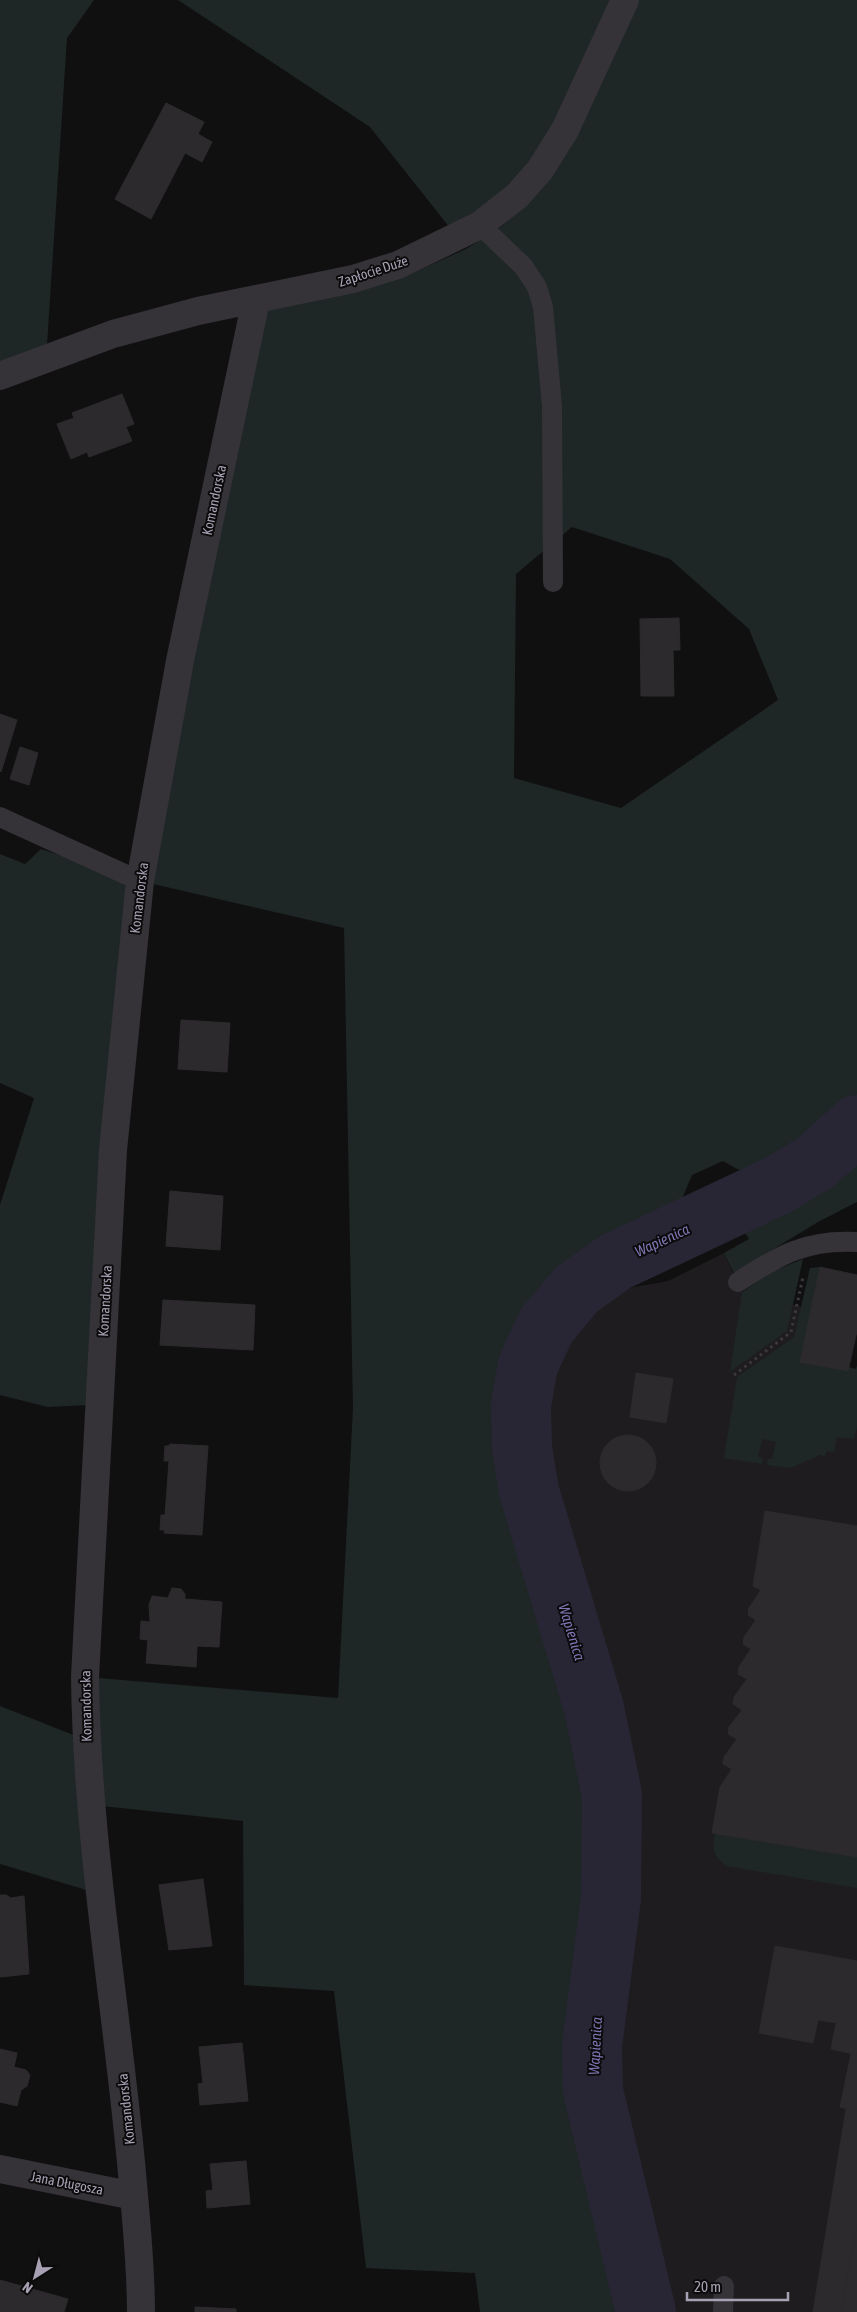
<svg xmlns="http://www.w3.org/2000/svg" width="857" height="2312" viewBox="0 0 857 2312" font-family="'Asap Condensed',sans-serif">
<rect width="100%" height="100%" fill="#111011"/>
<!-- built -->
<path fill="#1e1c1e" d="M724,1253L742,1292L811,1309L857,1275V1331L848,1371L857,1382V2312H660L602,2087L601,2046L622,1883L620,1790L604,1710L570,1591L539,1494L532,1454V1408L547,1348L563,1324L581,1305L606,1283L615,1287L629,1288L668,1281Z"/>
<!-- green -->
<path fill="#1e2725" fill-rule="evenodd" d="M0,0H94L67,38L47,345L0,364Z
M178,0H614L553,126L532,163L511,188L484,208L450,228L370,127Z
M638,0H857V1103C838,1120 769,1177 744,1171C737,1170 729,1164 723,1161L692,1175L677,1211L569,1278L535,1315L515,1358L505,1400L509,1461L551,1606L584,1710L602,1795L601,1897L581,2050L585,2093L638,2312H480L475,2273L366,2268L334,1991L244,1985L243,1821L102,1806L98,1678L338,1698L353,1408L344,928L149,883L266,310L404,277L466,249L500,228L526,203ZM572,527L670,559L749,629L778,700L621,808L514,778L516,574Z
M41,849L116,874L127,888L88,1405L48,1407L0,1395V1205L34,1098L0,1083V854L25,864Z
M857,1158V1202L818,1222L734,1273L724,1253L749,1239L740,1225Z
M803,1259L787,1331L730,1372L742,1292L773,1271Z
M820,1267L849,1367L856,1369L857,1365V1427L854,1439L837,1437L834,1452L827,1451L825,1456L820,1455L791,1468L767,1465L768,1459H772L776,1442L762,1439L758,1457L763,1458L762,1464L724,1458L737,1377L794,1337L810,1268Z
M0,1706L76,1736L93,1892L0,1864Z
M715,1833L857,1857V1888L726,1866C713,1856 712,1848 715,1833Z"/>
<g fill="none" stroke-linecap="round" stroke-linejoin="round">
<!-- river -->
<path stroke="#282635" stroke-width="60" d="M646,2312L593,2091L592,2046L611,1898L612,1795L594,1708L529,1491L522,1448L521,1405L528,1365L546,1326L576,1290L615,1262L780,1184L816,1162L857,1125"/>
</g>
<!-- building -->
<path fill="#2d2a2e" stroke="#2c2a2d" d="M166,103L204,122L198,134L212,142L202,162L185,153L151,219L115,199Z
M122,394L134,424L126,427L132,441L89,457L87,452L71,459L57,424L74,418L72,413Z
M679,618L680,650H673L674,696H641L640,619Z
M0,714L17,720L1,772L0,771Z
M20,747L38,753L29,785L10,779Z
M181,1020L230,1023L227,1072L178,1069Z
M170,1191L223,1196L220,1250L166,1246Z
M820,1267L857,1275V1331L848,1371L800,1362Z
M163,1300L255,1305L253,1350L160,1345Z
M636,1373L673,1379L666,1423L630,1417Z
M600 1463a28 28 0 1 1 56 0a28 28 0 1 1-56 0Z
M170,1444L208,1446L202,1535L164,1533L165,1530H160L161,1515H165L166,1503L169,1461H164L165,1446H169Z
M765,1511L857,1526V1857L712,1833L720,1787L732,1769L723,1764L724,1757L737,1739L728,1734L729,1727L742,1710L733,1704L734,1697L747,1679L738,1674L739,1667L751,1649L743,1644L744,1637L756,1620L748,1615L749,1608L761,1590L753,1586Z
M172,1588L181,1589L185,1594V1599L222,1602L219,1647L197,1646L196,1667L146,1663L148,1640L140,1639L141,1621L150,1622L149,1605L152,1596L168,1598Z
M203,1879L212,1946L169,1950L159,1885Z
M0,1895H6L11,1898L24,1896L29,1974L0,1977Z
M775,1946L857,1961V2026L818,2020L813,2043L759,2033Z
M836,2023L857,2026V2055L831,2049Z
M242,2043L248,2101L200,2105L198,2084L203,2083L199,2047Z
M0,2049L17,2053L14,2067L26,2070L30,2075L27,2086L21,2090L17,2106L0,2102Z
M851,2054L857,2055V2111L840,2107Z
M846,2109L857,2111V2224L841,2312H813Z
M246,2161L250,2204L207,2208L206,2191L213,2190L210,2164Z
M857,2224V2288L846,2286Z
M0,2280L68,2299L64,2312H0Z
M846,2286L857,2288V2312H841Z
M195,2307L236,2309V2312H195Z"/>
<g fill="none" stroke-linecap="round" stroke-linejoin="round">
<!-- path -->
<path stroke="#3c393f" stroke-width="3" stroke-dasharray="2.5 4" stroke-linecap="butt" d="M734,1375L791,1332L803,1277"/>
<!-- service -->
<path stroke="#363338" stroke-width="20" d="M480,225L523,266L537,287L543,307L552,406L553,582
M0,817L140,881
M738,1282C779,1255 807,1239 857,1242
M723,2312L724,2286"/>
<!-- minor -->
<path stroke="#363338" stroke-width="28" d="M0,376L113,334L198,311L353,279L398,265L480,225L517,196L540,170L565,130L625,0
M0,2169L134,2196
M141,2312C141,2265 136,2219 132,2173C117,2008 87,1843 85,1677L113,1150L140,881L180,661L256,300"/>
</g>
<g text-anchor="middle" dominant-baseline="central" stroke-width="4" stroke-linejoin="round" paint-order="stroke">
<!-- street labels -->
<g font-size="14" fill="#a8a0b3" stroke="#0c0b0c">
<text transform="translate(373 271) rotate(-18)">Zapłocie Duże</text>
<text transform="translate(214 500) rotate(-78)">Komandorska</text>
<text transform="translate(139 898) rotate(-83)">Komandorska</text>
<text transform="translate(105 1301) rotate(-87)">Komandorska</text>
<text transform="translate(86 1706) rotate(-91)">Komandorska</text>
<text transform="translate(126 2109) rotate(-96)">Komandorska</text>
<text transform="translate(67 2183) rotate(11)">Jana Długosza</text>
</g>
<!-- water labels -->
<g font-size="15" font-style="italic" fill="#7f74b1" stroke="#0c0b0c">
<text transform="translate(662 1240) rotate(-25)">Wapienica</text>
<text transform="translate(572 1632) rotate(73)">Wapienica</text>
<text transform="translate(595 2046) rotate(-87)">Wapienica</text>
</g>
</g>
<!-- north arrow -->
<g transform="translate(35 2277) rotate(216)" stroke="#0c0b0c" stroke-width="4" paint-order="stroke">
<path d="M0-4L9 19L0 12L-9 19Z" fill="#a8a0b3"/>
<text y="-8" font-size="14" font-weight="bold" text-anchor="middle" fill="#a8a0b3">N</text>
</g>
<!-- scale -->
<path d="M687 2292v8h101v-8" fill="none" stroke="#a8a0b3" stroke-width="2.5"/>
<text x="694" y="2292" font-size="15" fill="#a8a0b3" stroke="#0c0b0c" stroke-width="4" paint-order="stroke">20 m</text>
</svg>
